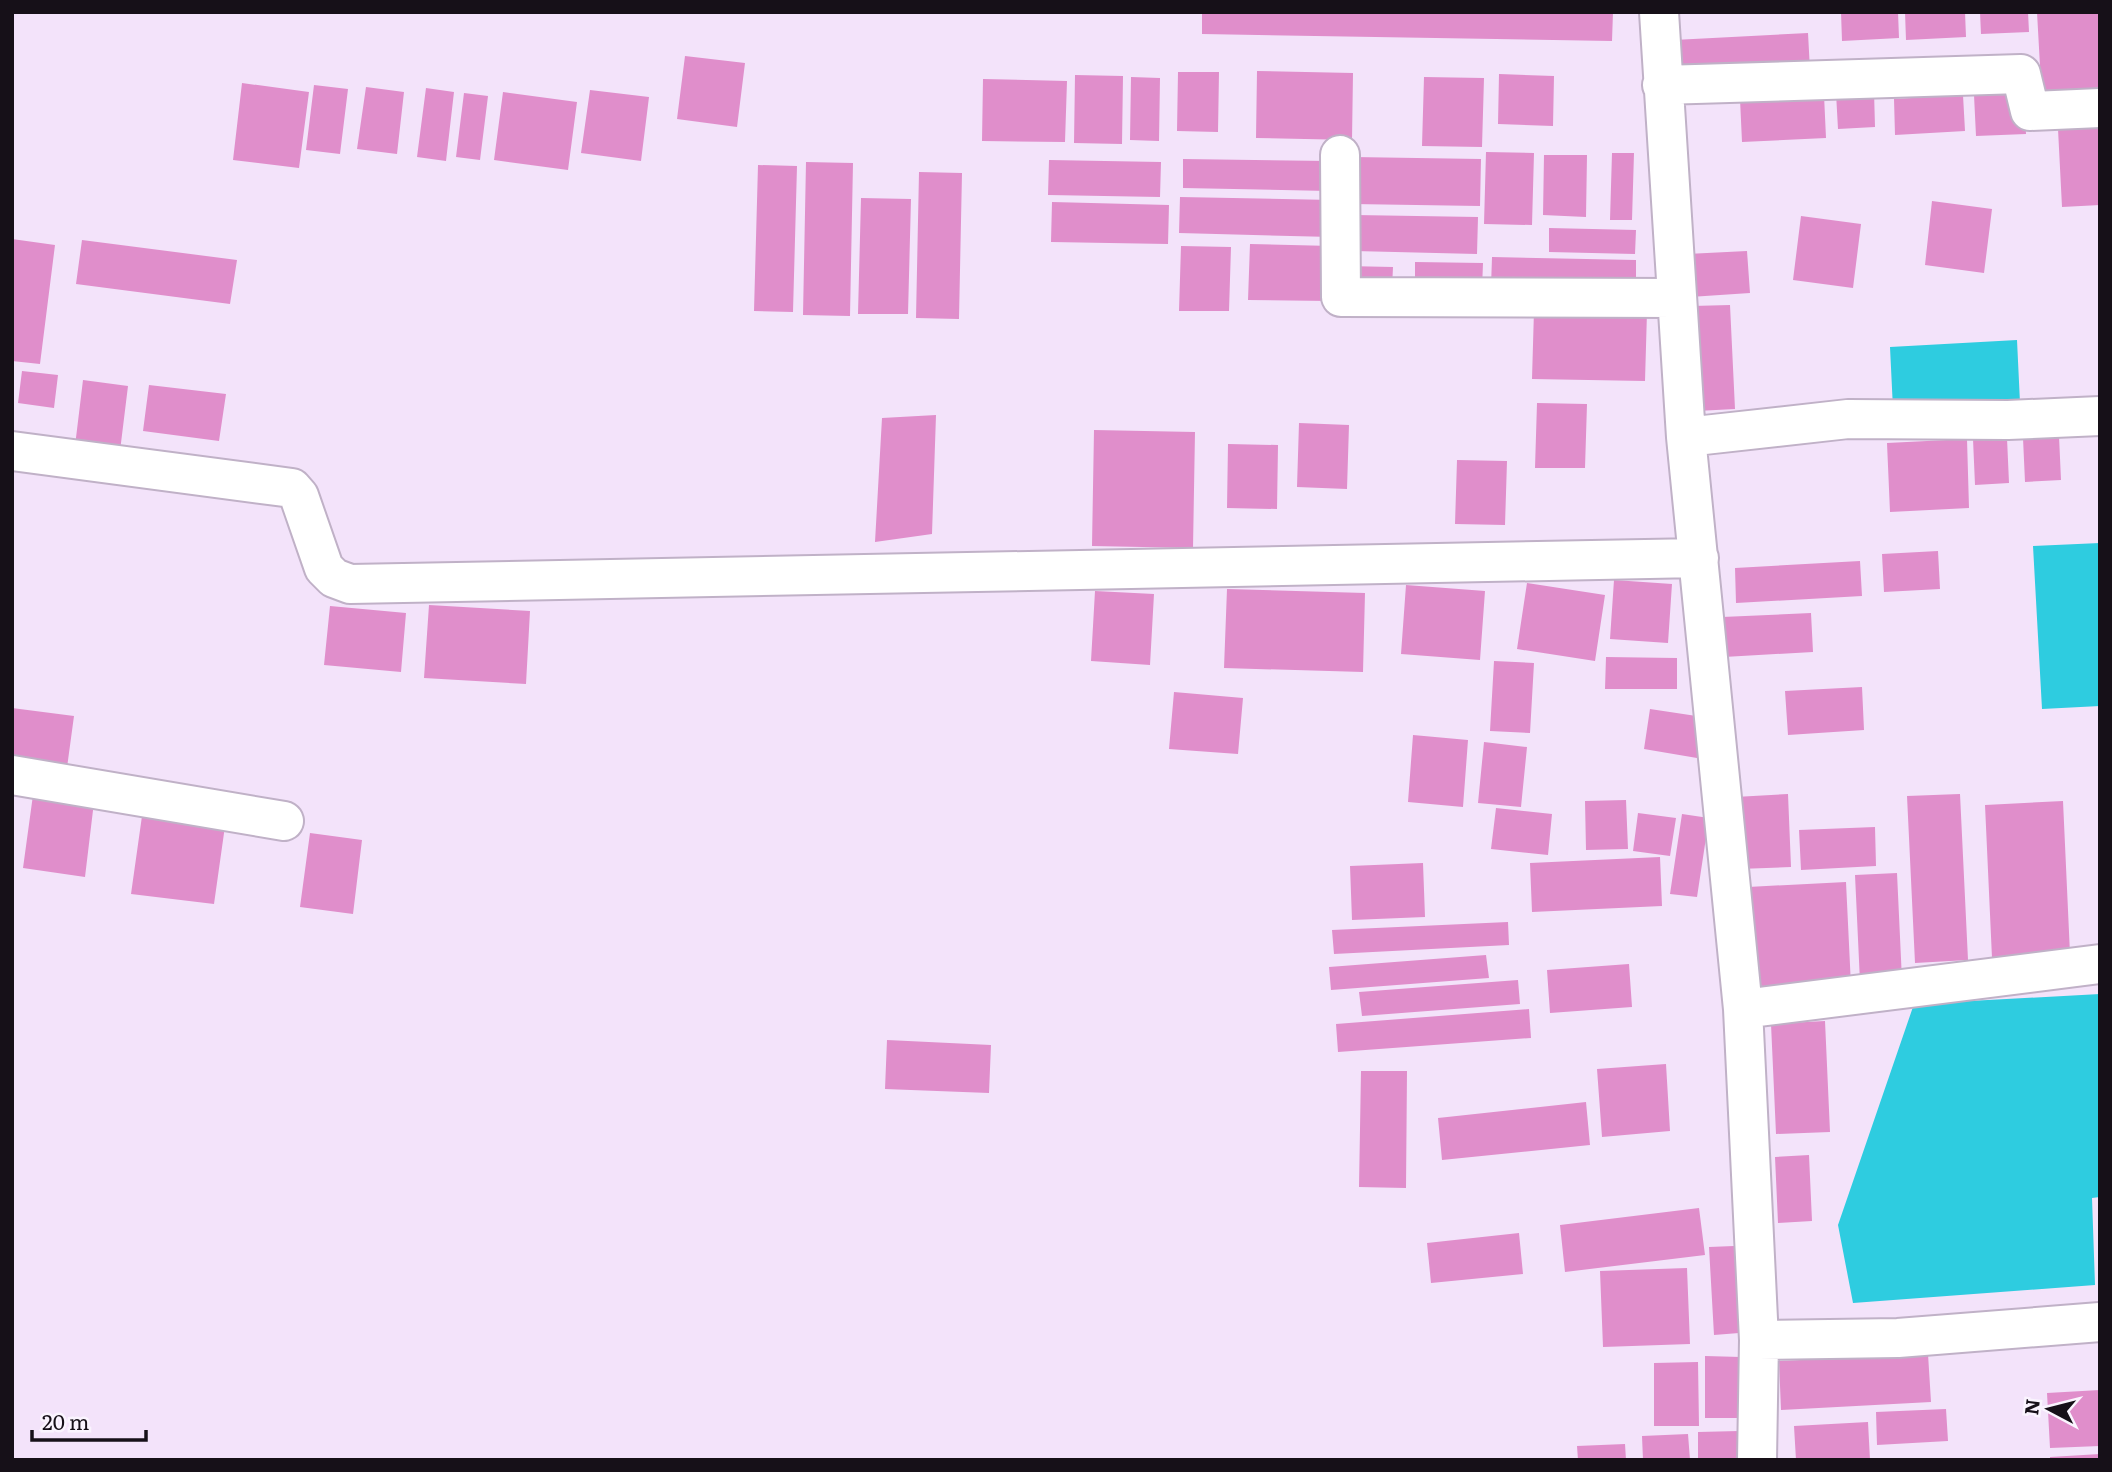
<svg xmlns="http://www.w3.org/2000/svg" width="2112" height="1472" viewBox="0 0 2112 1472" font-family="Literata,serif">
<rect width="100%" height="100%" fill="#f3e3fa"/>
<!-- water -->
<path fill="#2ecce0" d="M2017,340L2020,403L1893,409L1890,347Z
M2100,543V706L2042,709L2033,546Z
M2100,994V1197L2092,1198L2095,1285L1853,1303L1838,1225L1914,1004Z"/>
<!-- building -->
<path fill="#e08ecb" d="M1202,12H1613L1612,41L1202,34Z
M1841,12H1898L1899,38L1842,41Z
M1905,12H1965L1966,37L1906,40Z
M1980,12H2028L2029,32L1981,34Z
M2037,12H2100V99L2042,102Z
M1808,33L1810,70L1676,77L1674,40Z
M685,56L745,63L737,127L677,119Z
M1257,71L1353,73L1352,140L1256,138Z
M1178,72H1219L1218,132L1177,131Z
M1499,74L1554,76L1553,126L1498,124Z
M1075,75L1123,76L1122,144L1074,143Z
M1131,77L1160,78L1159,141L1130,140Z
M1424,77L1484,78L1482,147L1422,146Z
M983,79L1067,81L1065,142L982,141Z
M242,83L309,92L299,168L233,160Z
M314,85L348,89L340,154L306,150Z
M366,87L404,92L397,154L357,149Z
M426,88L454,92L446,161L417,157Z
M590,90L649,97L641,161L581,153Z
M1874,91L1875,127L1838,129L1836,93Z
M503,92L577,102L568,170L494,160Z
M464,93L488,96L480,160L456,157Z
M2024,93L2026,134L1976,136L1974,95Z
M1824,95L1826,138L1742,142L1740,99Z
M1963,95L1965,131L1895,135L1894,99Z
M2100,127V205L2062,207L2058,129Z
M1486,152L1534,153L1532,225L1484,224Z
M1612,153H1634L1632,220H1610Z
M1544,155H1587L1586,217L1543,215Z
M1353,157L1481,159L1480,206L1352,204Z
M1183,159L1329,161V191L1183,188Z
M1049,160L1161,162L1160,197L1048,195Z
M806,162L853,163L850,316L803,315Z
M758,165L797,166L793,312L754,311Z
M919,172L962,173L959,319L916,318Z
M1180,197L1333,200L1332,237L1179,233Z
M861,198L911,199L908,314H858Z
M1932,201L1992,209L1984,273L1925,265Z
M1052,202L1169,205L1168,244L1051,242Z
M1355,215L1478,217L1477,254L1354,251Z
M1801,216L1861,224L1853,288L1793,280Z
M1549,228L1636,230L1635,254L1549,252Z
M12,239L55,245L40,364L12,361Z
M82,240L237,260L230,304L76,284Z
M1250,244L1332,246L1331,301L1248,300Z
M1181,246L1231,247L1229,311H1179Z
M1747,251L1750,293L1690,297L1687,254Z
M1492,257L1636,260V290L1491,287Z
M1415,262L1483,263L1482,289L1415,288Z
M1346,266L1393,267L1392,288L1346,287Z
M1730,305L1735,409L1697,411L1692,306Z
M1534,310L1647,312L1645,381L1532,379Z
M22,371L58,375L54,408L18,403Z
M83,380L128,386L120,451L75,446Z
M149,385L226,394L219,441L143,431Z
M1537,403L1587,404L1585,468H1535Z
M936,415L932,534L875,542L882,418Z
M1299,423L1349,425L1347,489L1297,487Z
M1094,430L1195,432L1193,548L1092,546Z
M2059,436L2061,480L2025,482L2023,438Z
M2007,438L2009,483L1975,485L1973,439Z
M1967,439L1969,508L1890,512L1887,443Z
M1228,444L1278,445L1277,509L1227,508Z
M1457,460L1507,461L1505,525L1455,524Z
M1938,551L1940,589L1884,592L1882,554Z
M1860,561L1862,596L1736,603L1735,568Z
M1614,580L1672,584L1668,643L1610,639Z
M1527,583L1605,595L1595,661L1517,649Z
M1406,585L1485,591L1480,660L1401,654Z
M1227,589L1365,593L1363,672L1224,668Z
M1095,591L1154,594L1150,665L1091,661Z
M429,605L530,611L526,684L424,678Z
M330,606L406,613L401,672L324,665Z
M1811,613L1813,652L1724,657L1722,617Z
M1606,657L1677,658V689H1605Z
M1494,661L1534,663L1530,733L1490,731Z
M1862,687L1864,730L1788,735L1785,691Z
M1174,692L1243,698L1238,754L1169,749Z
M12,708L74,716L66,775L12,768Z
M1650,709L1703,717L1697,758L1644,749Z
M1413,735L1468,740L1463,807L1408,802Z
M1484,742L1527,747L1521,807L1478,803Z
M1788,794L1791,867L1739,869L1735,797Z
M1960,794L1968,960L1915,963L1907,796Z
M33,795L94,802L85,877L23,868Z
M1626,800L1628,849L1586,850L1585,801Z
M2063,801L2070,954L1992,958L1985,805Z
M1496,808L1552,814L1548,855L1491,849Z
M1638,813L1676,818L1670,856L1633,851Z
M1682,814L1709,818L1697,897L1670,894Z
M142,816L225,826L214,904L131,894Z
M1875,827L1876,866L1801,870L1799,830Z
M310,833L362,840L353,914L300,907Z
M1660,857L1662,906L1532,912L1530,863Z
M1423,863L1425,917L1352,920L1350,866Z
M1897,873L1902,980L1860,982L1855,875Z
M1846,882L1851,986L1753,991L1748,887Z
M1508,922L1509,945L1334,954L1332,930Z
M1486,955L1489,978L1331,990L1329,967Z
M1629,964L1632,1007L1550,1013L1547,970Z
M1518,980L1520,1004L1362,1016L1359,992Z
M1529,1009L1531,1038L1338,1052L1336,1024Z
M1825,1021L1830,1132L1776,1134L1771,1024Z
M887,1040L991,1045L989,1093L885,1089Z
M1666,1064L1670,1131L1602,1137L1597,1069Z
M1361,1071H1407L1406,1188L1359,1187Z
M1586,1102L1590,1145L1442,1160L1438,1118Z
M1809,1155L1812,1221L1778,1223L1775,1157Z
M1699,1208L1705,1255L1565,1272L1560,1225Z
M1519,1233L1523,1274L1431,1283L1427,1243Z
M1734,1246L1739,1333L1714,1335L1709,1247Z
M1687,1268L1690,1344L1603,1347L1600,1271Z
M1928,1354L1931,1402L1781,1410L1779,1361Z
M1705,1356L1741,1357L1740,1418H1705Z
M1698,1362L1699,1426H1654V1363Z
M2100,1390V1446L2050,1448L2047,1393Z
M1946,1409L1948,1441L1877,1445L1876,1412Z
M1868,1422L1870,1460H1796L1794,1426Z
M1739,1431L1740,1460H1698V1432Z
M1688,1434L1690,1460H1643L1642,1436Z
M1625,1444L1626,1460H1578L1577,1446Z
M2100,1454V1460H2050V1457Z"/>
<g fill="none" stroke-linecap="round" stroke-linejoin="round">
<!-- minor casing -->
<g stroke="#c0b1c7" stroke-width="42">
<path id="minor" d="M1659,12L1686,437L1743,1009L1759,1340L1757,1460
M1662,85L2021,74L2030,111L2100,108
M1340,155L1341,297L1677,298
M1686,437L1848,419L2008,420L2100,416
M12,451L292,488L299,496L324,568L334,578L350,584L1699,558
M12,775L284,821
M1743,1009L2100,964
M1759,1340L1898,1338L2100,1322"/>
</g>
<!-- minor -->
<use href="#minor" stroke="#fff" stroke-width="38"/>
</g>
<!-- border -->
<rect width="2112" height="1472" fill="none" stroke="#161018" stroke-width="28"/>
<!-- north arrow -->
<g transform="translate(2049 1409) rotate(277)" stroke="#faf4fe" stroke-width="5" paint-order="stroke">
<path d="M0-5L12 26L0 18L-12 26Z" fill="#161018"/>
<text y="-10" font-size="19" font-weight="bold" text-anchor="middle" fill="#161018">N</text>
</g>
<!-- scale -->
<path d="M32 1430v10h114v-10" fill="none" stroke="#161018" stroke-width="3.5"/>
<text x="42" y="1430" font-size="21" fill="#161018" stroke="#faf4fe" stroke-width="5" paint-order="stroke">20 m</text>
</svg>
